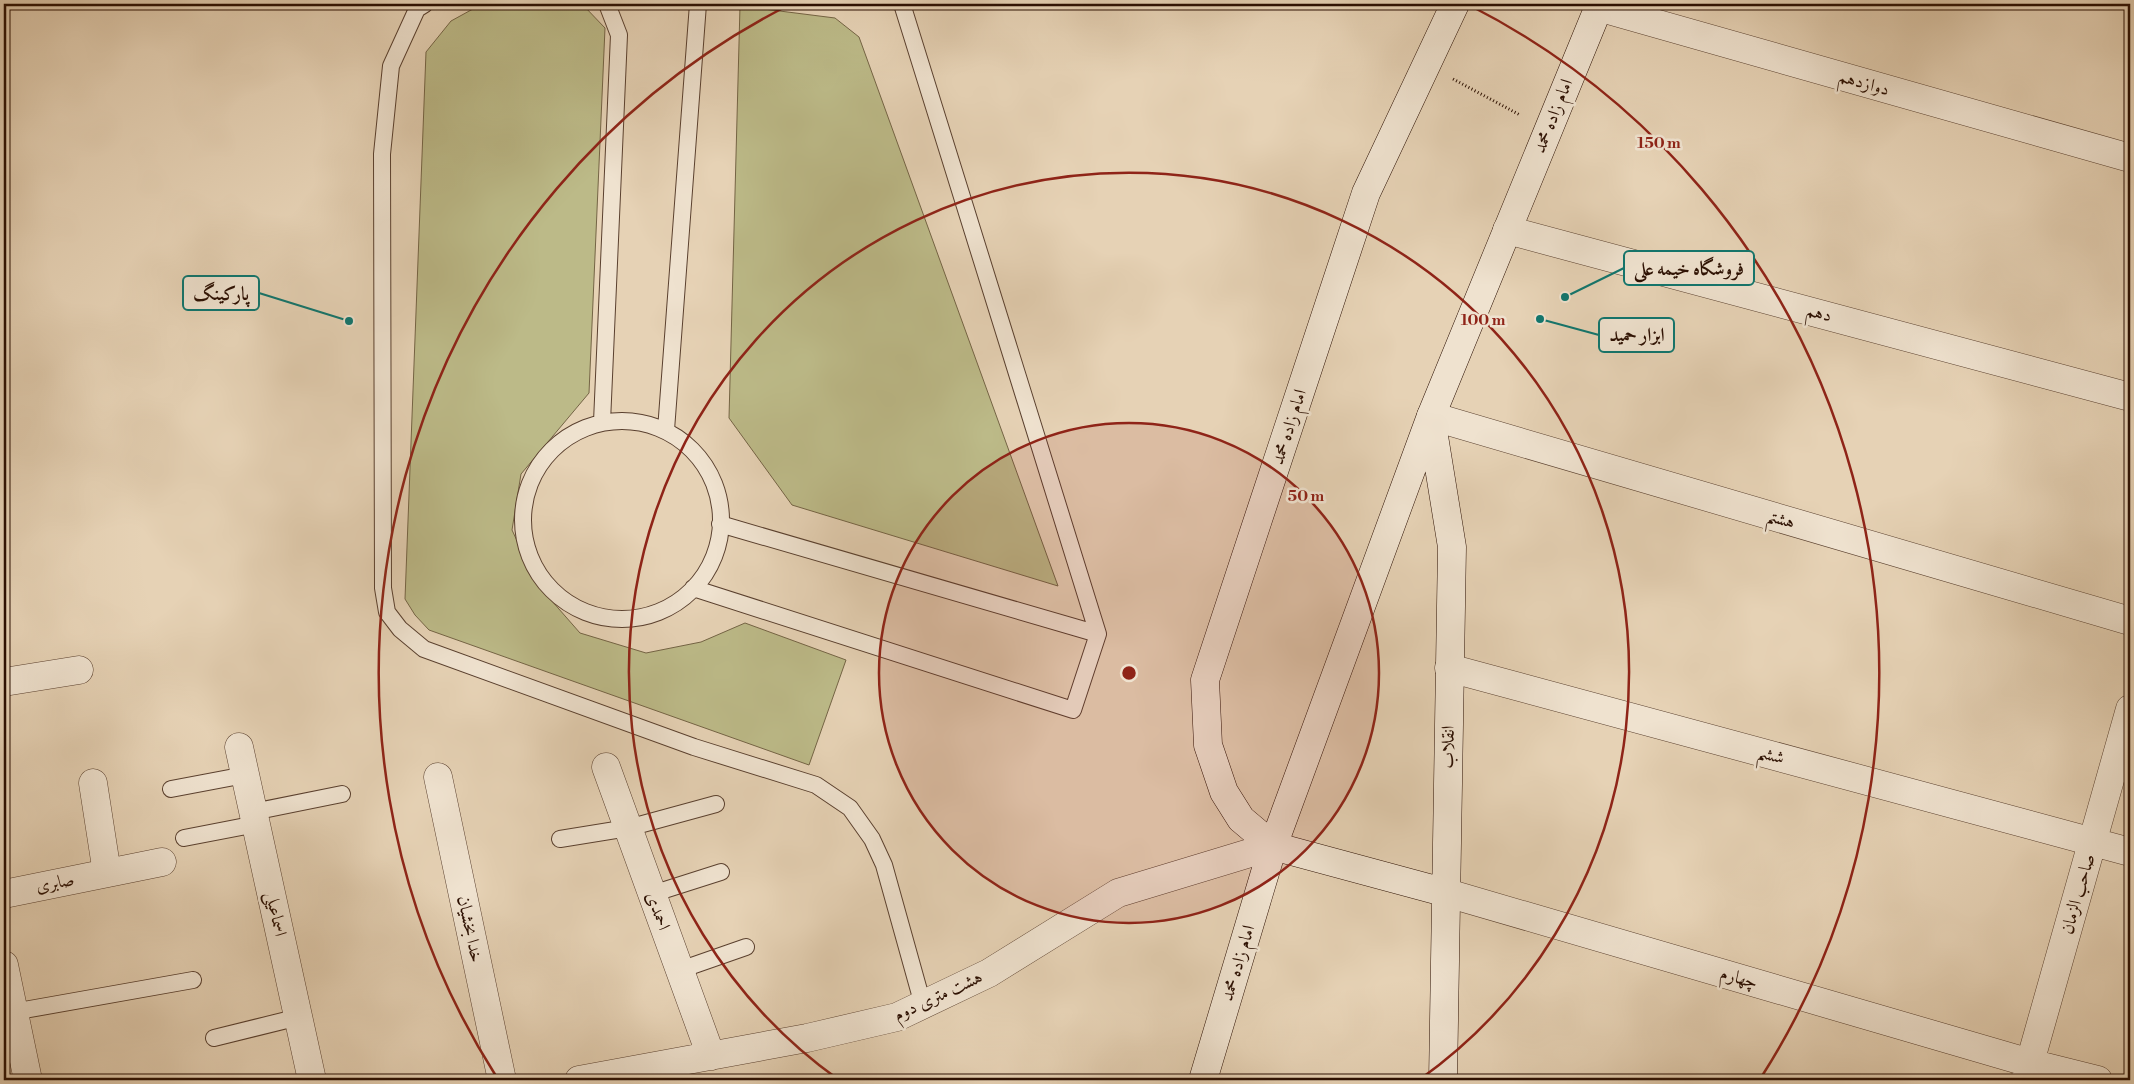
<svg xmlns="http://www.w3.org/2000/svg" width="2134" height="1084" viewBox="0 0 2134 1084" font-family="'Libre Bodoni',Amiri,serif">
<rect width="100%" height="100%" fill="#e6d2b5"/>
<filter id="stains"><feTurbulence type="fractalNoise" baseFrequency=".004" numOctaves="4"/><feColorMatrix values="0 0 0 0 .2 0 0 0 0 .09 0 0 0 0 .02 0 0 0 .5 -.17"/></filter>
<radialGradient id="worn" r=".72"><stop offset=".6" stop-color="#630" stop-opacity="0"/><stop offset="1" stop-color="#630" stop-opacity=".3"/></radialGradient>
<!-- green -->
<path fill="#bcba88" stroke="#746445" d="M482,4L583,5L605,28L589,393L521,474L512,530L537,584L580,633L646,653L701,642L745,623L846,660L809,765L429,630L415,615L405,599L426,52L451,21Z
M740,6L835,18L859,37L1058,586L792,505L729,418Z"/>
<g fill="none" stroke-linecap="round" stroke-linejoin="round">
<!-- lane casing -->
<g stroke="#5a402f" stroke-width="18">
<path id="lane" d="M425,4L417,9L391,66L382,154L383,588L387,612L400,629L424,649L694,747L816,785L850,808L872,839L884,865L923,1005
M523 520a99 99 0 1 1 198 0a99 99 0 1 1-198 0Z
M602,422L619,35L607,4
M666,430L698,4
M720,524L1098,634
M693,588L1073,710L1098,634L902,4
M171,789L245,775
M253,812L342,794
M184,838L256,824
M560,839L628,828L716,804
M652,894L721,872
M680,970L746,947
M13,1012L193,980
M214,1038L299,1017"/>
</g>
<!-- street casing -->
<g stroke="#5a402f" stroke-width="29">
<path id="street" d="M1598,7L2130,158
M1507,230L2130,397
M1431,416L2130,621
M1449,668L2130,852
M4,682L79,670
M239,747L312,1080
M606,767L711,1056
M438,777L502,1080
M93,783L107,873
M1447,893L2030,1063L2098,1080
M4,894L162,862
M4,965L28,1080
M579,1080L807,1038L897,1017L989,973L1118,893L1273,846
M2025,1080L2130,709"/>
</g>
<!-- secondary casing -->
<g stroke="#2b0f02" stroke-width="29">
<path id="secondary" d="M1431,418L1452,547L1443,1080
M1447,893L1273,846L1241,819L1224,792L1208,745L1205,680L1366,193L1455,4
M1203,1080L1273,846L1431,416L1600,4"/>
</g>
<!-- path -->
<path stroke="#2b0f02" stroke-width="3" stroke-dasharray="1 2.5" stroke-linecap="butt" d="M1453,79L1520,115"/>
<!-- lane -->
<use href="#lane" stroke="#efe2cf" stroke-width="16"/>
<!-- street -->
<use href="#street" stroke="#efe2cf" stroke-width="28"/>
<!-- secondary -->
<use href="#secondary" stroke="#efe2cf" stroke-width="28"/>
</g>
<!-- distance rings -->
<circle cx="1129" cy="673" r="250" fill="#8f2418" fill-opacity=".12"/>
<g fill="none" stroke="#8f2418" stroke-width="2.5">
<circle cx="1129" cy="673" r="250"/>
<path d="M839 1080A500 500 0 1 1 1419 1080"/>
<path d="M496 1076A750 750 0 0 1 789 5M1469 5A750 750 0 0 1 1762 1076"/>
</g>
<g text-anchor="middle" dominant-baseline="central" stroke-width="5" stroke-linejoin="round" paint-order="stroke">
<!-- street labels -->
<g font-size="18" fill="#2b0f02" stroke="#efe2cf">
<text transform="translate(1864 83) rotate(16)">دوازدهم</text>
<text transform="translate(1553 116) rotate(-68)">امام زاده محمد</text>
<text transform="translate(1819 313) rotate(15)">دهم</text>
<text transform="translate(1289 427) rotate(-72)">امام زاده محمد</text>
<text transform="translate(1781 519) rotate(16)">هشتم</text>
<text transform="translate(1448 747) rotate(-89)">انقلاب</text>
<text transform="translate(1771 755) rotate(15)">ششم</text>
<text transform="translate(55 883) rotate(-11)">صابری</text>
<text transform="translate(2078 894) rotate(-74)">صاحب الزمان</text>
<text transform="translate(658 911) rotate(70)">احمدی</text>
<text transform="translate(276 914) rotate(78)">اسماعیلی</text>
<text transform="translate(470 929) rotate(78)">خدا بخشیان</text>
<text transform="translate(1238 963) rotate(-73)">امام زاده محمد</text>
<text transform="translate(1739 978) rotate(16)">چهارم</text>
<text transform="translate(938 996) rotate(-25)">هشت متری دوم</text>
</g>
</g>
<circle cx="1129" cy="673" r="8" fill="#8f2418" stroke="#efe2cf" stroke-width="2.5"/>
<g font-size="15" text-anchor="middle" font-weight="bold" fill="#8f2418" stroke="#efe2cf" stroke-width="5" stroke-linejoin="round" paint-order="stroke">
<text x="1659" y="148">150 m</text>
<text x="1483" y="325">100 m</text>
<text x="1306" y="501">50 m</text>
</g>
<!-- callouts -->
<path fill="none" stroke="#0f766e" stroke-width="2" d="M1565 297L1624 268M349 321L259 293M1540 319L1599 335"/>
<g fill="#0f766e" stroke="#efe2cf" stroke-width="2">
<circle cx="1565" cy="297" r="5"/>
<circle cx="349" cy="321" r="5"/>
<circle cx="1540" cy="319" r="5"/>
</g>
<g fill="#efe2cf" stroke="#0f766e" stroke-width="2">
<rect x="1624" y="251" width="130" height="34" rx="5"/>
<rect x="183" y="276" width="76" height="34" rx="5"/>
<rect x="1599" y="318" width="75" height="34" rx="5"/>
</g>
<g font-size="19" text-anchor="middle" font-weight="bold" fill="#2b0f02">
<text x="1689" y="275">فروشگاه خیمه علی</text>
<text x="221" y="300">پارکینگ</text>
<text x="1637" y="341">ابزار حمید</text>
</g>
<!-- margin -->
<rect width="2134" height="1084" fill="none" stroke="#e6d2b5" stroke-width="20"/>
<rect x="5" y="5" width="2124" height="1074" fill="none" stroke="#2b0f02" stroke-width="2.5"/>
<rect x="10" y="10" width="2114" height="1064" fill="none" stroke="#2b0f02"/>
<rect width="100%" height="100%" filter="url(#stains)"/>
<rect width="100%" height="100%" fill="url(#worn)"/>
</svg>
